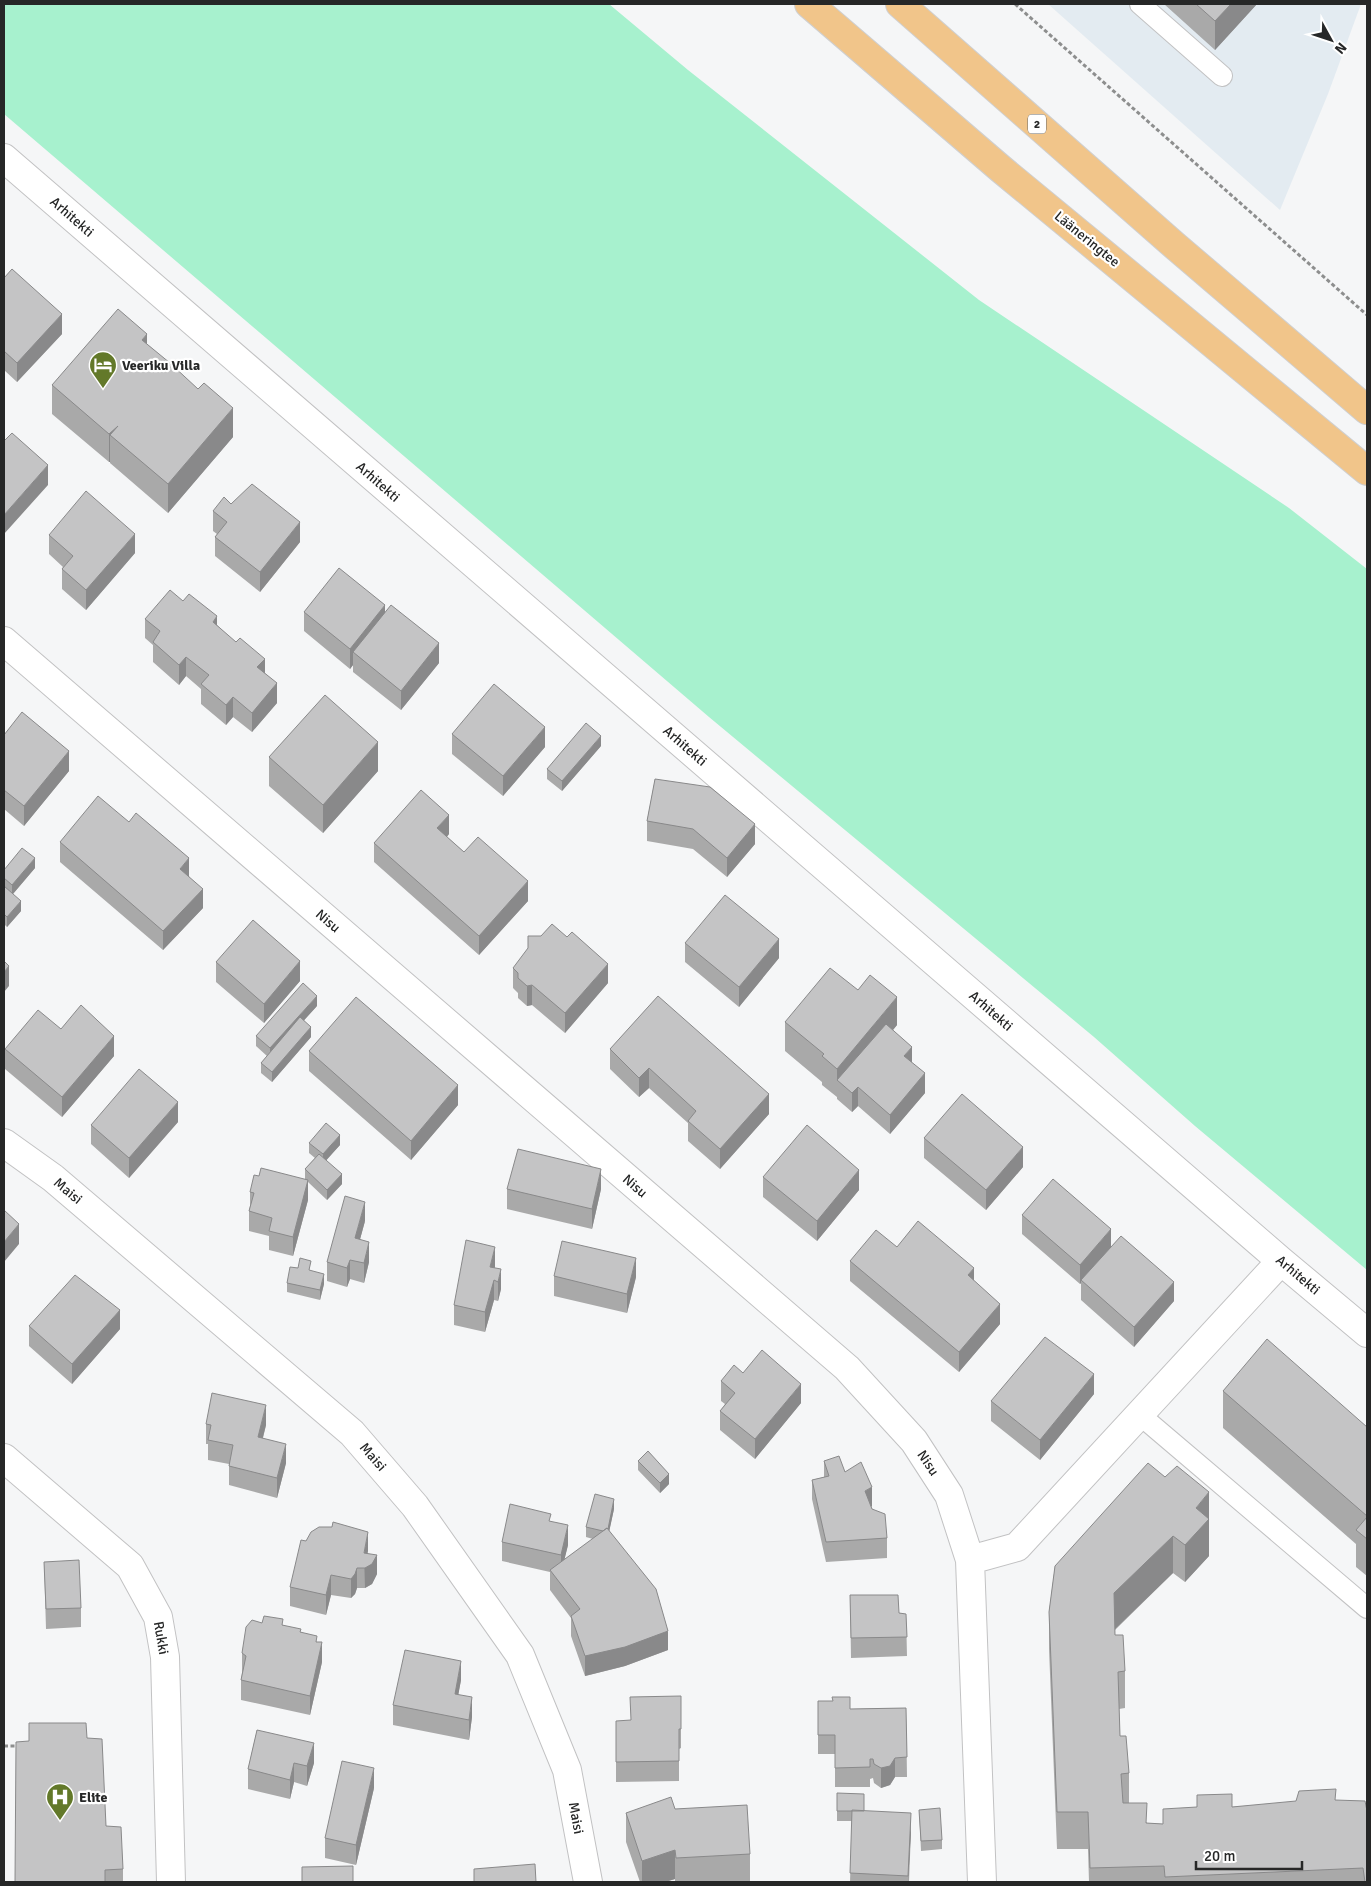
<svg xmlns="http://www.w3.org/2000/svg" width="1371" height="1886" viewBox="0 0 1371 1886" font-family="Signika,sans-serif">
<rect width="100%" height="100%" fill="#f5f6f7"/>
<!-- built -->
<path fill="#e3ebf1" d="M1048,4H1361L1328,94L1280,210Z"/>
<!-- green -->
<path fill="#a7f1ce" d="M4,4H609L688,70L979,300L1289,508L1367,569V1270L1195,1126L1094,1037L709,717L4,114Z"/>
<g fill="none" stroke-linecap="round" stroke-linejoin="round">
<!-- lane casing -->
<g stroke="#c2c2c3" stroke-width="22">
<path id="lane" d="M1140,4L1222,76
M1140,1415L1367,1608"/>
</g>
<!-- street casing -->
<g stroke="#c2c2c3" stroke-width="30">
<path id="street" d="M4,158L1281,1261L1367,1333
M4,641L847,1368L914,1441L949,1495L970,1560L982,1882
M4,1143L53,1178L352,1433L415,1506L520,1655L567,1770L588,1882
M4,1458L130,1566L158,1617L165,1657L171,1882
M970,1560L1017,1547L1281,1261"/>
</g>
<!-- highway casing -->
<g stroke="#cfcfcf" stroke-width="30">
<path id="highway" d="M809,4L1001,169L1367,471
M900,4L1174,245L1367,410"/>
</g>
<!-- path -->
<path stroke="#8d8e8e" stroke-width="3" stroke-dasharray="4 2.5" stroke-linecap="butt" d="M1015,4L1367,315
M4,1746H21"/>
<!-- lane -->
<use href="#lane" stroke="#fff" stroke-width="20"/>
<!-- street -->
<use href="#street" stroke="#fff" stroke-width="28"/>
<!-- highway -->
<use href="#highway" stroke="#f1c58a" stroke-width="28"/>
</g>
<!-- wall -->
<path fill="#a9a9a9" d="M1164,4H1257L1215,50Z
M4,278L62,334L17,382L4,370Z
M147,344L170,365L233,437L168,513L110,463V462H109L52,414V385Z
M231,504L300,542L260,592L215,556V537L217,534L213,531V511Z
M49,535L135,553L86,610L62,589V569L63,567L49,554Z
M183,601L217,625L265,673L277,703L252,732L233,717L226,725L201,704V689L186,676L179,685L153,662V645L145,638V619Z
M304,612H385L439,663L401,710L353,672V665L350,669L304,631Z
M452,734L545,747L503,796L452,754Z
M4,735L69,771L24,826L4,809Z
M601,746L562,791L547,779V769Z
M269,757L378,771L323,833L269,786Z
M655,779L755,844L727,877L693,849L647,841V821Z
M129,822L189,876L203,908L163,950L60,862V842Z
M449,834L447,837L464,852L528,901L479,955L374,862V843Z
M35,868L13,894L21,911L7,927L4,924V870Z
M685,943L779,958L739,1007L685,962Z
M216,962L300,981L264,1023L216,982Z
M513,968L608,983L565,1033L532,1005L527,1006L518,998V993L513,988Z
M317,1006L304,1020L311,1037L272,1082L261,1073V1063L267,1056L256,1046V1036Z
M785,1022L897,1025L893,1030L912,1063L925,1093L890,1134L858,1106L852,1112L837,1099V1097L822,1085V1082L785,1051Z
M61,1029L114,1056L62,1117L5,1069V1049Z
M610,1049L769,1114L720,1169L688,1141V1123L649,1088L639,1097L610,1069Z
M309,1051L458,1105L411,1160L309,1071Z
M178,1122L129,1178L91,1144V1125Z
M924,1138L1023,1167L986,1210L924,1158Z
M309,1143L340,1145L326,1160L342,1184L327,1200L308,1182V1200L293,1256L269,1250V1236L249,1231V1211L250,1206V1192L305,1179V1169L315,1158L309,1153Z
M763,1177L859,1190L817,1241L763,1197Z
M507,1189H601L592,1229L507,1209Z
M1022,1215L1111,1246L1174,1301L1134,1347L1081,1300V1283L1080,1284L1022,1234Z
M365,1221L360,1239L369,1262L364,1283L350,1279L347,1287L327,1281V1262Z
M897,1247L974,1281L1000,1324L959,1372L850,1281V1261Z
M495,1267V1268L501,1289L498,1301L494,1300L485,1332L454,1325V1305Z
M311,1271L324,1284L320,1300L287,1292V1283Z
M554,1276L636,1277L627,1313L554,1296Z
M29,1326L120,1329L72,1384L29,1346Z
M743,1373L801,1403L755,1459L720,1430V1411L725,1404L721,1401V1381Z
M1223,1391L1367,1427V1576L1356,1567V1544L1223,1428Z
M1094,1394L1040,1460L991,1421V1401Z
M206,1424L266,1425L263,1438L286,1463L277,1498L229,1485V1464L208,1460V1444H206Z
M638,1461L669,1484L660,1493L638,1470Z
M824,1461L845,1472L872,1506L871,1507L887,1538V1558L826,1562L812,1499V1480L824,1477Z
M614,1509L609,1531L668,1650L625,1666L585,1676L571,1636V1618L550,1590V1572L502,1561V1542L551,1521L568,1545L564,1560L593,1539L586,1537V1527Z
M1209,1518V1556L1185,1582L1173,1573L1115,1630V1635L1125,1671V1708L1119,1709L1120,1736L1129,1773V1803L1147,1823L1163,1824L1232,1807L1336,1800L1367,1811V1882H1089L1088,1849H1057L1049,1649V1612L1055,1566Z
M368,1551L367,1553L377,1574L372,1584L365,1588H357L355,1594L351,1598L331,1595L326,1615L290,1606V1587Z
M44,1562L81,1608V1627L46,1629Z
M850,1595L899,1613L906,1614L907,1656L851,1658Z
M262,1623L283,1625L301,1632L317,1642L322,1662L310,1715L241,1700V1680L242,1673V1653Z
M461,1680L458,1695L472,1717L469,1740L393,1725V1705Z
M818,1701L850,1709L906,1708L907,1777H895L890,1785L881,1788L874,1783L873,1778L870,1779V1787H835V1754H818Z
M616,1721L681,1729V1748L679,1749V1781L616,1782Z
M257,1730L314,1763L307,1786L294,1782L290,1799L248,1789V1769Z
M87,1738L106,1826L123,1869V1882H15Z
M374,1788L356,1865L325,1858V1838Z
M837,1793L864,1811L911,1832L909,1882H850L852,1821H837Z
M675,1809L750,1854V1882H675V1879L665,1882H640L626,1842V1813Z
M919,1810L942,1840V1849L921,1851Z"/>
<!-- shaded-wall -->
<path fill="#89898a" d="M1231,4H1257L1215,50V21Z
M62,314V334L17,382V363Z
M147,334V363L142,340Z
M233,408V437L168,513V484Z
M118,426L110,435V462H109V434Z
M48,465V485L4,534V515Z
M300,522V542L260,592V572Z
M135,534V553L86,610V590Z
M385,605V625L353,652V665L350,669V649Z
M217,616V635L213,622Z
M439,643V663L401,710V691Z
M186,657V676L179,685V665Z
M265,659V678L257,667Z
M277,683V703L252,732V713Z
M233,697V717L226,725V705Z
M545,727V747L503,796V776Z
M601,736V746L562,791V781Z
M378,742V771L323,833V805Z
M69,751V771L24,826V806Z
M449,815V834L437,848V828Z
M755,824V844L727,877V858Z
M35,858V868L12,895V885Z
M189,858V877L180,869Z
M528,881V901L479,955V936Z
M203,889V908L163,950V931Z
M21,901V911L7,927V917Z
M779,939V958L739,1007V987Z
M300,961V981L264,1023V1004Z
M608,964V983L565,1033V1013Z
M9,966V986L4,992V972Z
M532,985V1005L527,1006V986Z
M317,996V1006L270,1058V1048Z
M897,997V1025L846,1087L837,1080V1069Z
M311,1027V1037L272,1082V1072Z
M114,1036V1056L62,1117V1097Z
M912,1047V1067L904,1056Z
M649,1068V1088L639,1097V1078Z
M925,1073V1093L890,1134V1115Z
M458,1085V1105L411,1160V1141Z
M858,1087V1106L852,1112V1093Z
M769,1094V1114L720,1169V1149Z
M178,1102V1122L129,1178V1158Z
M340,1135V1145L323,1164V1154Z
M1023,1147V1167L986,1210V1190Z
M601,1169V1189L592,1229V1209Z
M859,1170V1190L817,1241V1221Z
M342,1174V1184L327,1200V1190Z
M308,1180V1200L293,1256V1237Z
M365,1202V1221L355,1258V1238Z
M19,1224V1244L4,1262V1242Z
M1111,1229V1248L1081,1280V1283L1080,1284V1265Z
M369,1242V1262L364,1283V1263Z
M495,1247V1267L490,1287V1267Z
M636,1258V1277L627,1313V1294Z
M350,1260V1279L347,1287V1268Z
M974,1268V1287L968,1275Z
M501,1269V1289L498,1301V1282Z
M324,1274V1284L320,1300V1290Z
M494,1280V1300L485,1332V1312Z
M1174,1282V1301L1134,1347V1327Z
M1000,1304V1324L959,1372V1352Z
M120,1310V1329L72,1384V1364Z
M1094,1374V1394L1040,1460V1440Z
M801,1384V1403L755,1459V1439Z
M266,1405V1425L258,1456V1437Z
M286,1444V1463L277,1498V1478Z
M669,1474V1484L660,1493V1483Z
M872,1487V1506L865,1511V1491Z
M1209,1492V1556L1185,1582V1545L1196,1508Z
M614,1499V1509L607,1542V1532Z
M568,1525V1545L561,1574V1555Z
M368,1532V1551L365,1568L377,1555V1574L372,1584L365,1588L364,1553Z
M1173,1536V1573L1114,1630V1593Z
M357,1568V1588L355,1594L351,1598V1579Z
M331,1575V1595L326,1615V1595Z
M668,1631V1650L625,1666L585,1676V1656Z
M322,1642V1662L310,1715V1696Z
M461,1661V1680L455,1713V1694Z
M472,1697V1717L469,1740V1720Z
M314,1743V1763L307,1786V1766Z
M895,1758V1777L890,1785L881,1788V1768Z
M294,1763V1782L290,1799V1780Z
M374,1768V1788L356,1865V1845Z
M911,1813V1832L908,1882V1876Z
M675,1850V1879L665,1882H642V1861Z"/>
<!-- building -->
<path fill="#c4c4c5" stroke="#89898a" d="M1196,4H1231L1215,21Z
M12,269L62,314L17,363L4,351V278Z
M118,309L147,334L142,340L170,363L166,369L171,364L198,389L204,383L233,408L168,484L110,435L118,426L109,434L52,385Z
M12,433L48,465L4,515V441Z
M252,484L300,522L260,572L215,537L227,522L213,511L224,497L231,504Z
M86,491L135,534L86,590L62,569L73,556L49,535Z
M339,568L385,605L350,649L304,612Z
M170,590L183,601L189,594L217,616L213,622L236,642L240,638L265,659L257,667L277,683L252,713L233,697L226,705L201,684L209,675L186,657L179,665L153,642L160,631L145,619Z
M391,605L439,643L401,691L353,652Z
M494,684L545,727L503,776L452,734Z
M325,695L378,742L323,805L269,757Z
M22,712L69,751L24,806L4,790V735Z
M586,723L601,736L562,781L547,769Z
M655,779L710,787L755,824L727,858L693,829L647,821Z
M421,790L449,815L437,828L464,852L478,837L528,881L479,936L374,843Z
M98,796L129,822L136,813L189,858L180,869L203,889L163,931L60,842Z
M22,848L35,858L12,885L4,878V870Z
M4,886L21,901L7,917L4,914Z
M725,895L779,939L739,987L685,943Z
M253,920L300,961L264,1004L216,962Z
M552,924L567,937L572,932L608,964L565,1013L532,985L527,986L518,978V973L513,968L528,948V936H541Z
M4,961L9,966L4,972Z
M830,968L858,990L870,975L897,997L837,1069L822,1056L824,1054L785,1022Z
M303,983L317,996L270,1048L256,1036Z
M658,996L769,1094L720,1149L688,1121L696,1111L649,1068L639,1078L610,1049Z
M356,997L458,1085L411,1141L309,1051Z
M81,1005L114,1036L62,1097L5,1049L38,1010L61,1029Z
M300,1017L311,1027L272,1072L261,1063Z
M886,1024L912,1047L904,1056L925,1073L890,1115L858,1087L852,1093L837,1080Z
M139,1069L178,1102L129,1158L91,1125Z
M962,1094L1023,1147L986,1190L924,1138Z
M326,1123L340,1135L323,1154L309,1143Z
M807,1125L859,1170L817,1221L763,1177Z
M518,1149L601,1169L592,1209L507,1189Z
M319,1154L342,1174L327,1190L305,1169Z
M261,1168L308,1180L293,1237L269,1231L272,1218L249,1211L254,1193L250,1192L254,1175L259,1176Z
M1053,1179L1111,1229L1080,1265L1022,1215Z
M345,1196L365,1202L355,1238L369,1242L364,1263L350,1260L347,1268L327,1262Z
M4,1210L19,1224L4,1242Z
M918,1221L974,1268L968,1275L1000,1304L959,1352L850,1261L876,1230L897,1247Z
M1121,1236L1174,1282L1134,1327L1081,1280Z
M466,1240L495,1247L490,1267L501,1269L498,1282L494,1280L485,1312L454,1305Z
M562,1241L636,1258L627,1294L554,1276Z
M300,1258L311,1261L309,1270L324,1274L320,1290L287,1283L290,1267L298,1268Z
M75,1275L120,1310L72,1364L29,1326Z
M1045,1337L1094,1374L1040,1440L991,1401Z
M1267,1339L1367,1427V1516L1223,1391Z
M762,1350L801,1384L755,1439L720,1411L735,1393L721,1381L734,1365L743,1373Z
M212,1393L266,1405L258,1437L286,1444L277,1478L229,1466L233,1445L208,1440L211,1425L206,1424Z
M648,1451L669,1474L660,1483L638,1461Z
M839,1456L845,1472L861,1462L872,1487L865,1491L872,1509L885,1514L887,1538L826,1542L812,1480L829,1476L824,1461Z
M1148,1463L1165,1477L1177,1466L1209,1492L1196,1508L1209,1519L1185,1545L1173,1536L1114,1593L1115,1635H1123L1125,1671L1118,1672L1120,1736H1126L1129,1773L1121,1774L1123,1803H1147L1146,1823L1163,1824V1809L1197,1807V1795L1232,1794V1807L1296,1801L1299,1791L1336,1789L1335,1800L1365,1801L1367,1811V1882H1365L1363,1868L1165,1877L1164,1866L1090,1868L1088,1812H1057L1049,1612L1055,1566Z
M595,1494L614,1499L608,1529L607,1528L603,1531L586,1527Z
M510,1504L551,1514L549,1521L568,1525L561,1555L502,1542Z
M1367,1517V1539L1356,1530Z
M333,1522L368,1532L364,1553L377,1555L372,1564L365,1568H357L355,1574L351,1579L331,1575L326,1595L290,1587L301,1540L306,1541L311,1532L319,1527H332Z
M607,1528L656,1589L668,1631L625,1647L585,1656L571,1616L580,1609L550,1570Z
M79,1560L81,1608L46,1609L44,1562Z
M850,1595H898L899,1613L906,1614L907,1637L851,1638Z
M264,1616L283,1619L282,1625L301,1629L300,1632L317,1636L316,1642H322L310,1696L241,1680L246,1656L242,1653L246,1627L252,1620L262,1623Z
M405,1650L461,1661L455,1694L472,1697L469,1720L393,1705Z
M681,1696V1729H679V1761L616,1762V1721L631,1720L630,1697Z
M832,1697H850V1709L906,1708L907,1757L895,1758L890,1766L881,1768L874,1764L873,1759H870V1767L835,1768V1735H818V1701H833Z
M29,1723H86L87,1738L102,1739L106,1826L121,1827L123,1869L105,1870V1882H15L16,1742L29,1741Z
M257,1730L314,1743L307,1766L294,1763L290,1780L248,1769Z
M342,1761L374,1768L356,1845L325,1838Z
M837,1793L864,1794V1811H837Z
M671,1797L675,1809L747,1805L750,1854L676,1858L675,1850L642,1861L626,1813Z
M940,1808L942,1840L921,1841L919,1810Z
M852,1810L911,1813L908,1876L850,1873Z
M535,1864L536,1882H474V1869Z
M353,1866V1882H302V1867Z"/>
<!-- icons -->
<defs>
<g id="hotel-pin" transform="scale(1.4375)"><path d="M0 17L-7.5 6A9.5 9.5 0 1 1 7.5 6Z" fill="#63792a" stroke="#fff"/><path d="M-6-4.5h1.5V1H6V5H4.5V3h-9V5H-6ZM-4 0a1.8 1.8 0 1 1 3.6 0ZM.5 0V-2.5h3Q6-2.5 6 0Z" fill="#fff"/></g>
<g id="hospital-pin" transform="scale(1.4375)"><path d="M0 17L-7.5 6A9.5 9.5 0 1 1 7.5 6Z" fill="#63792a" stroke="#fff"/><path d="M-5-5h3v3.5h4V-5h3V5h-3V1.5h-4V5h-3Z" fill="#fff"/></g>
</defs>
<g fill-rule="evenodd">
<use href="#hotel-pin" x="103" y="365"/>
<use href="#hospital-pin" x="60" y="1797"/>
</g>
<g text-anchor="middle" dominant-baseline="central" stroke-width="4.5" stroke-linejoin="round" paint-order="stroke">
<!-- shield labels -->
<rect fill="#fff" stroke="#676868" stroke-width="1" x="1028" y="114.5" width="18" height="19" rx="4"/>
<g font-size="12" font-weight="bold" fill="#262727">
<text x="1037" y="124">2</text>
</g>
<!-- street labels -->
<g font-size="14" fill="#262727" stroke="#fff">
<text transform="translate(72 217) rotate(41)">Arhitekti</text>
<text transform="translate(1087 239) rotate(39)">Lääneringtee</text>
<text transform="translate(378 482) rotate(41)">Arhitekti</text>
<text transform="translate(685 746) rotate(41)">Arhitekti</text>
<text transform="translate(328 921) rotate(41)">Nisu</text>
<text transform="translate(991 1011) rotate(41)">Arhitekti</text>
<text transform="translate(635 1186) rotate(41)">Nisu</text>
<text transform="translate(68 1191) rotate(40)">Maisi</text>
<text transform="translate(1298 1275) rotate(40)">Arhitekti</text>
<text transform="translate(373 1457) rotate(49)">Maisi</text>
<text transform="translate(928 1463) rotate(56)">Nisu</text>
<text transform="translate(161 1638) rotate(80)">Rukki</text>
<text transform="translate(576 1818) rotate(80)">Maisi</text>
</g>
<!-- poi labels -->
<g font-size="14" font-weight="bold" fill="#262727" stroke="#fff" text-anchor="start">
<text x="122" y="365">Veeriku Villa</text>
<text x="79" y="1797">Elite</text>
</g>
</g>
<!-- border -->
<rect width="1371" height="1886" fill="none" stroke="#262727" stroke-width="10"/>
<!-- north arrow -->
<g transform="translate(1331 40) rotate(130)" stroke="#ffffff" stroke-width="4" paint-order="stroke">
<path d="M0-4L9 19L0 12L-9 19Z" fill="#262727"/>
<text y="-8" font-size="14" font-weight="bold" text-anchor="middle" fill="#262727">N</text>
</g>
<!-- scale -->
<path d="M1196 1861v8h106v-8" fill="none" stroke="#262727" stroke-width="2.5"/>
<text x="1204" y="1861" font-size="15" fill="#262727" stroke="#ffffff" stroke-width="4" paint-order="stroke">20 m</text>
</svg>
